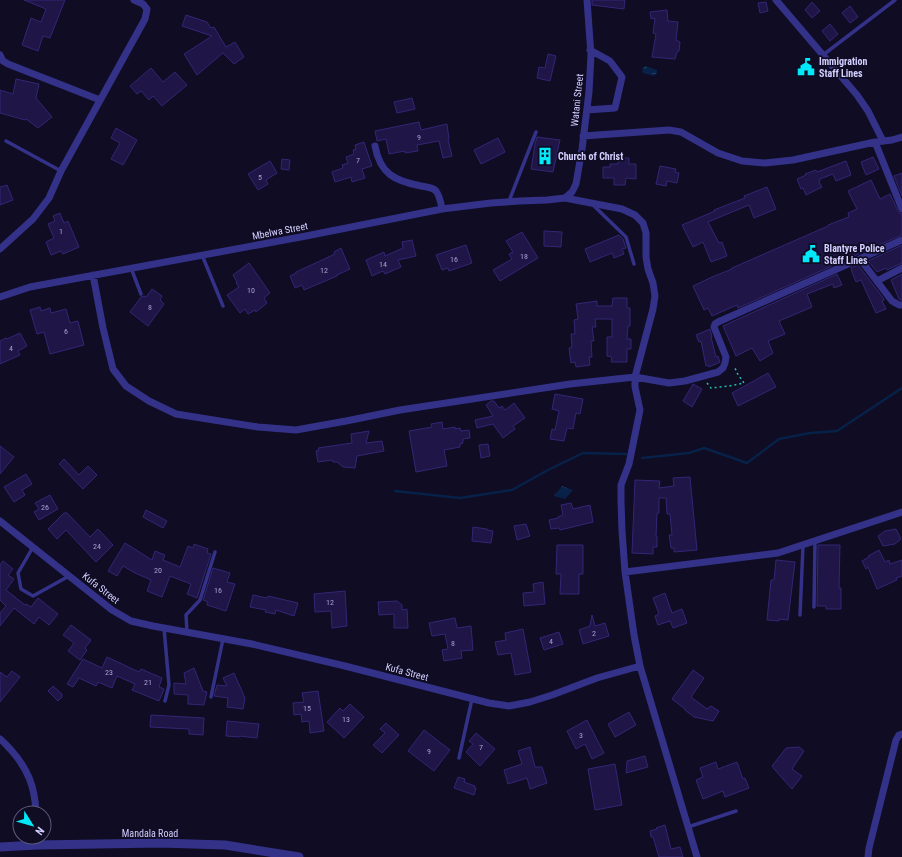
<svg xmlns="http://www.w3.org/2000/svg" width="902" height="857" viewBox="0 0 902 857" font-family="'Roboto Condensed',sans-serif">
<defs>
<pattern id="water-ripples" width="26" height="14" patternUnits="userSpaceOnUse"><rect width="26" height="14" fill="#072148"/><path d="M2 4q2-2 4 0t4 0M15 11q2-2 4 0t4 0" fill="none" stroke="#2a4063"/></pattern>
</defs>
<rect width="100%" height="100%" fill="#0f0c24"/>
<!-- water -->
<path fill="url(#water-ripples)" d="M645,66L657,70V73L654,76L643,73L642,69Z
M562,486L573,490L565,499L554,496Z"/>
<g fill="none" stroke-linecap="round" stroke-linejoin="round">
<!-- stream -->
<path stroke="#072148" stroke-width="2.5" d="M642,458L689,453L704,448L747,463L779,439L810,433L837,431L902,388
M395,491L460,498L512,490L548,470L583,453L626,454"/>
</g>
<!-- building -->
<path fill="#1f1647" stroke="#332675" d="M24,0H65L50,38L43,36L38,51L22,45L31,18L41,22L46,9Z
M592,0H625L624,9L592,5Z
M766,2L768,11L760,13L758,3Z
M812,2L820,11L812,18L805,10Z
M850,6L858,17L850,23L842,13Z
M667,10L668,21L678,22L676,40L680,42L679,51L677,52L675,59L652,57L656,34L653,33L655,18L651,19L650,12Z
M186,15L207,22L211,28L214,27L226,47L235,42L244,57L234,64L223,53L197,75L184,54L212,36L182,26Z
M830,24L838,34L830,41L822,31Z
M548,54L556,56L550,81L537,78L539,67L545,68Z
M151,68L163,82L175,72L187,85L162,106L153,96L149,100L141,91L137,94L130,86Z
M16,79L39,84L36,98L52,117L38,128L26,119L25,120L0,113V90L13,94Z
M412,98L415,109L397,113L394,102Z
M419,122L421,130L447,124L449,139H448L452,156L443,158L439,141L417,145L418,151L405,153V151L389,154L386,139L377,141L375,131Z
M116,128L137,140L123,165L111,159L120,143L111,138Z
M537,137L560,140L553,172L531,169L535,144Z
M498,138L505,152L481,164L474,150Z
M364,142L372,166L362,169L365,178L352,182L351,177L335,182L332,172L343,168L342,165L348,163L346,157L354,154L353,150L356,149L355,145Z
M873,157L879,169L866,175L861,162Z
M618,158H629V164H636V179L626,178L625,185H614V178H603V167H610V164H618Z
M282,159L290,160L289,170L281,169Z
M270,161L277,173L266,180L268,184L258,190L248,174Z
M846,161L851,175L836,181L833,174L820,179V181L819,182L822,187L806,195L803,188L801,189L797,179L806,175L805,174L816,170L817,172Z
M660,166L676,169L675,172L679,173L677,183L667,181L666,186L656,184Z
M902,173V196L894,176Z
M871,180L880,199L890,194L898,211L899,213L902,214V235L847,259L846,257L833,263L834,265L738,308L737,305L712,316L708,308L704,310L693,286L712,277L732,269V268L828,226V225L849,217L848,213L857,209L848,191Z
M7,185L13,200L0,205V187Z
M767,187L776,209L754,218L749,205L708,222L719,243L722,242L727,256L711,262L703,242L693,247L682,225L715,211L714,210L745,198L744,196Z
M60,213L64,223L68,221L79,247L63,254L61,251L51,255L46,242L54,238L48,224L55,221L53,216Z
M544,231L562,232L561,247L544,246Z
M522,232L538,258L500,281L493,270L512,259L509,254L513,252L506,241Z
M619,235L623,239L626,248L622,249L624,254L614,258L612,253L590,262L585,249Z
M412,240L416,256L398,260L401,267L385,274L383,271L372,276L366,260L384,252L385,256L403,248L402,242Z
M466,245L472,263L449,271L448,268L442,270L436,255Z
M902,245V263L887,270L886,268L877,272L868,261Z
M341,248L350,269L337,275V276L304,290L302,285L295,288L290,276L296,273V272L335,254L334,252Z
M249,263L270,293L264,298L267,303L256,312L255,310L248,314L245,309L240,313L227,295L239,287L236,283L237,282L233,275Z
M858,265L884,299V300L882,301L886,309L876,313L861,280L856,282L852,272L851,268Z
M837,274L842,285L834,288L833,284L807,294L812,307L779,321L785,334L768,341L773,353L760,361L752,348L736,356L723,326Z
M902,274V300H900L899,299L891,280Z
M152,289L162,296L160,300L164,304L148,326L130,312L141,297L144,296L146,297Z
M613,298H627V308H630V326H628L627,339H631V349H627V362H611L612,357L607,356V337H612V319H595L596,327H592L594,341H591L592,357H589L590,365L576,367L575,362L571,363L569,348L572,347L571,334H575L574,320L578,319L576,304L597,301V306H612Z
M40,307L41,311L50,308L51,313L66,309L70,323L78,321L84,345L50,354L44,332L37,334L30,310Z
M710,329L712,337H711L716,357L718,356L720,362L709,367L708,365L706,366L701,341L699,342L696,335Z
M20,333L27,346L18,351L20,355L0,364V341L6,338L7,339Z
M768,373L776,387L738,406L732,393Z
M693,384L702,389L692,407L683,401Z
M555,394L583,399L580,414L576,413L573,429L567,428L564,441L550,439L552,429L555,430L559,411L552,409Z
M491,401H494L499,408L502,406L505,410L514,403L525,418L513,426L515,429L503,438L493,424L477,428L475,420L493,416L486,405Z
M442,422L443,429L455,427V429L460,428L461,431L469,430L470,438L463,439V443L460,444V447L444,450L447,466L416,472L409,431L432,427L431,424Z
M369,431L366,443L382,441L384,451L357,456L355,468L343,467L337,462H333L332,460L318,462L316,451L319,450L318,448L352,443L351,434Z
M488,444L490,456L481,458L479,445Z
M0,446L14,457L0,474Z
M64,459L79,475L88,466L97,475L83,489L59,464Z
M26,474L32,484L22,490L25,495L14,502L4,487Z
M690,477L697,550L674,552V548H671L669,535H672L670,514H667L666,498H659V513H657L656,536H657V547H653V554L632,553L635,480L660,481L659,488L674,486L673,478Z
M50,495L58,509L39,520L34,512L39,509L35,503Z
M571,503L573,509L590,505L593,522L560,530L559,528L551,529L549,520L558,518V517L563,515L561,505Z
M146,510L167,521L163,528L143,517Z
M64,513H67L90,537L98,529L113,545L96,562L66,530L57,539L48,529Z
M526,524L530,536L517,540L514,526Z
M473,527L487,529V530L493,531L491,543L472,541Z
M896,529L901,539L895,544L883,546L878,536L885,531Z
M125,543L152,560L155,551L165,555L163,560L180,567L188,546L193,548L194,544L208,549L207,553L211,554L197,598L187,594L191,584L170,576L162,597L147,591L151,580L135,573L123,566L117,576L108,571Z
M557,545H583V574H579V594H560L561,574H556Z
M818,545H840L839,588H841V609H826V606H817Z
M879,550L885,562L889,560L890,564L902,560V576L896,578L897,580L877,589L868,567L866,569L862,561L869,557L868,556Z
M776,560L795,562L788,620L779,619V621L767,620L771,580H774Z
M3,561L13,569L8,575L14,579L6,590L25,605L26,604L31,607L38,598L58,614L49,625L39,617L34,624L14,608L0,626V613L6,606L0,600V565Z
M213,568L230,573L227,582L235,584L226,611L207,605L208,602L203,600Z
M543,582L545,604L524,606L523,593L534,592L533,584Z
M345,591L347,626L332,628L331,611L315,612L314,594Z
M665,593L672,613L682,609L687,623L673,628L670,621L658,625L655,616L659,614L653,598Z
M253,595L267,598L268,596L298,603L294,616L276,610L275,614L265,612L266,610L250,607Z
M397,601L402,605V610L407,609L408,628H394V614L379,615L378,602Z
M592,615L595,626L605,623L609,636L583,644L579,630L590,626Z
M455,618L457,628L471,626L473,650L461,651L462,658L444,661L442,650L448,649L445,634L432,636L429,623Z
M71,625L91,640L85,648L87,650L80,660L68,651L74,643L63,635Z
M523,629L531,672L515,675L511,653L498,655L495,642L506,640L505,633Z
M559,632L563,644L544,650L540,638Z
M107,657L139,672L141,669L162,678L159,687L164,689L159,701L132,690L135,684L117,676L112,688L98,682L96,686L79,678L73,687L67,684L83,659L102,668Z
M194,668L203,691L207,692L204,705L188,704V695L174,694V683L186,684L184,673Z
M693,670L704,678L691,697L707,709L711,706L719,711L713,721L694,717L685,710V709L672,699Z
M12,671L20,677L0,702V672L7,677Z
M234,673L245,698L243,709L227,707L228,698L214,696L217,685L227,686L223,678Z
M53,686L62,694V697L58,701L48,691Z
M318,691L324,731L310,733L309,721L302,722L301,714L294,715L293,703L304,702L302,693Z
M350,704L364,717L344,738L327,722L340,708L343,711Z
M629,712L636,725L615,737L608,724Z
M151,715L204,718L203,735L189,734V729L150,727Z
M587,720L604,753L592,759L585,744L576,749L567,731Z
M227,721L259,724L257,738L239,736V737L226,736Z
M386,723L399,735L382,753L373,745L385,733L380,729Z
M424,730L450,750L434,771L408,751Z
M476,733L495,749L480,766L466,752L473,744L469,741Z
M530,747L535,767H542L547,783L530,789L527,778L508,784L504,770L522,764L518,751Z
M799,747L804,751L792,769L802,776L792,789L775,770L772,766L786,748Z
M645,756L648,767L626,773L627,761Z
M716,762L718,769L737,762L743,779L745,778L749,788L725,797L723,791L703,799L696,780L703,777L700,768Z
M615,764L622,805L595,810L588,769Z
M458,777L465,779L464,782L475,786L474,788H476L474,795L454,788Z
M665,825L671,849L680,847L683,857H659L653,837H651L650,831L657,829L656,828Z"/>
<g fill="none" stroke-linecap="round" stroke-linejoin="round">
<!-- path -->
<path stroke="#23bfb1" stroke-width="1.5" stroke-dasharray="2 3" stroke-linecap="butt" d="M707,383L711,388L729,386L744,383L737,373L735,368L733,367"/>
<!-- service -->
<path stroke="#333288" stroke-width="3.5" d="M823,55L895,0
M6,141L61,171
M509,201L536,132
M593,205L626,237L634,264
M202,255L223,306
M131,268L141,294
M33,547L18,573L21,589L33,596L69,576
M814,607L815,541
M800,615L803,546
M164,628L169,685L165,701
M187,632L186,615L200,600L215,552
M211,697L223,639
M459,758L472,699
M688,827L736,811"/>
<!-- minor -->
<path stroke="#333288" stroke-width="7" d="M776,0L857,95L868,111L883,141
M0,55L3,61L8,64L100,100
M587,110L615,108L622,77L610,61L590,50
M583,136L669,130L681,132L718,153L742,161L765,163L793,160L875,142L892,140L902,137
M875,142L902,209
M375,146C380,174 395,181 421,186C426,187 432,187 436,191C439,195 441,203 442,209
M565,198L572,192L576,184L582,149L589,92L591,55L587,0
M0,249L33,219L49,198L61,171L145,19L147,9L143,4L134,0
M860,259L892,301L899,305H902
M93,275L103,328L113,369L126,386L149,401L176,414L258,427L296,430L346,421L400,410L570,384L635,377L669,383L685,381L718,372L723,368L725,363L726,357L714,327L715,324L718,322L902,240
M877,281L902,268
M0,297L30,287L306,236L442,209L491,203L520,201L547,200L565,198L622,209L635,215L643,223L646,233V257L648,269L653,283L655,296L653,309L635,377V387L640,410L629,464L621,485V501L622,531L625,572L634,635L640,666
M0,521L112,610L131,621L153,626L252,644L345,666L489,703L509,706L530,702L552,695L597,678L640,666L697,857
M625,572L778,553L902,512
M0,739C4,742 7,746 11,750C28,769 35,787 36,813
M868,857L869,848L896,740L899,735L902,734"/>
<!-- tertiary -->
<path stroke="#333288" stroke-width="9" d="M0,847L37,845L160,843L225,845L299,857"/>
</g>
<!-- icons -->
<defs>
<g id="civic-bare" transform="scale(1.38)"><path d="M-.6-6.5H3V-4.5H.6V-3L4-1V1h2V6H-6V1h2V-1L-.6-3ZM-1.2 2.5V6h2.4V2.5Z" fill="#00e9fa" stroke="#0f0c24" stroke-width="2.5" paint-order="stroke"/></g>
<g id="building-bare" transform="scale(1.38)"><path d="M-4-6H4V6H1V3H-1V6H-4ZM-2.5-4.3h1.7v1.8h-1.7ZM.8-4.3h1.7v1.8H.8ZM-2.5-1h1.7V.8h-1.7ZM.8-1h1.7V.8H.8Z" fill="#00e9fa" stroke="#0f0c24" stroke-width="2.5" paint-order="stroke"/></g>
</defs>
<g fill-rule="evenodd">
<use href="#civic-bare" x="806" y="67"/>
<use href="#building-bare" x="545" y="156"/>
<use href="#civic-bare" x="811" y="254"/>
</g>
<g text-anchor="middle" dominant-baseline="central" stroke-width="3.5" stroke-linejoin="round" paint-order="stroke">
<!-- number labels -->
<g font-size="8" fill="#a6a1d1">
<text x="419" y="137">9</text>
<text x="358" y="160">7</text>
<text x="260" y="177">5</text>
<text x="61" y="231">1</text>
<text x="524" y="256">18</text>
<text x="454" y="259">16</text>
<text x="383" y="264">14</text>
<text x="324" y="270">12</text>
<text x="251" y="290">10</text>
<text x="150" y="307">8</text>
<text x="66" y="331">6</text>
<text x="11" y="348">4</text>
<text x="45" y="507">26</text>
<text x="97" y="546">24</text>
<text x="158" y="570">20</text>
<text x="218" y="590">16</text>
<text x="330" y="602">12</text>
<text x="594" y="633">2</text>
<text x="551" y="641">4</text>
<text x="453" y="643">8</text>
<text x="109" y="672">23</text>
<text x="148" y="682">21</text>
<text x="307" y="708">15</text>
<text x="346" y="719">13</text>
<text x="581" y="735">3</text>
<text x="481" y="747">7</text>
<text x="429" y="751">9</text>
</g>
<!-- poi labels -->
<g font-size="10" font-weight="bold" fill="#d3cfff" stroke="#0f0c24" text-anchor="start">
<text x="819" y="61">Immigration<tspan x="819" dy="12">Staff Lines</tspan></text>
<text x="558" y="156">Church of Christ</text>
<text x="824" y="248">Blantyre Police<tspan x="824" dy="12">Staff Lines</tspan></text>
</g>
<!-- street labels -->
<g font-size="10" fill="#d3cfff" stroke="#0f0c24">
<text transform="translate(577 100) rotate(-84)">Watani Street</text>
<text transform="translate(280 231) rotate(-11)">Mbelwa Street</text>
<text transform="translate(101 588) rotate(38)">Kufa Street</text>
<text transform="translate(407 672) rotate(15)">Kufa Street</text>
<text x="150" y="833">Mandala Road</text>
</g>
</g>
<!-- north arrow -->
<g transform="translate(32 825) rotate(127)"><circle r="19" fill="#0f0c24" stroke="#5d5a7c"/>
<path d="M0-3L7 15L0 10L-7 15Z" fill="#00e9fa"/>
<text y="-6" font-size="11" font-weight="bold" text-anchor="middle" fill="#d3cfff">N</text>
</g>
</svg>
